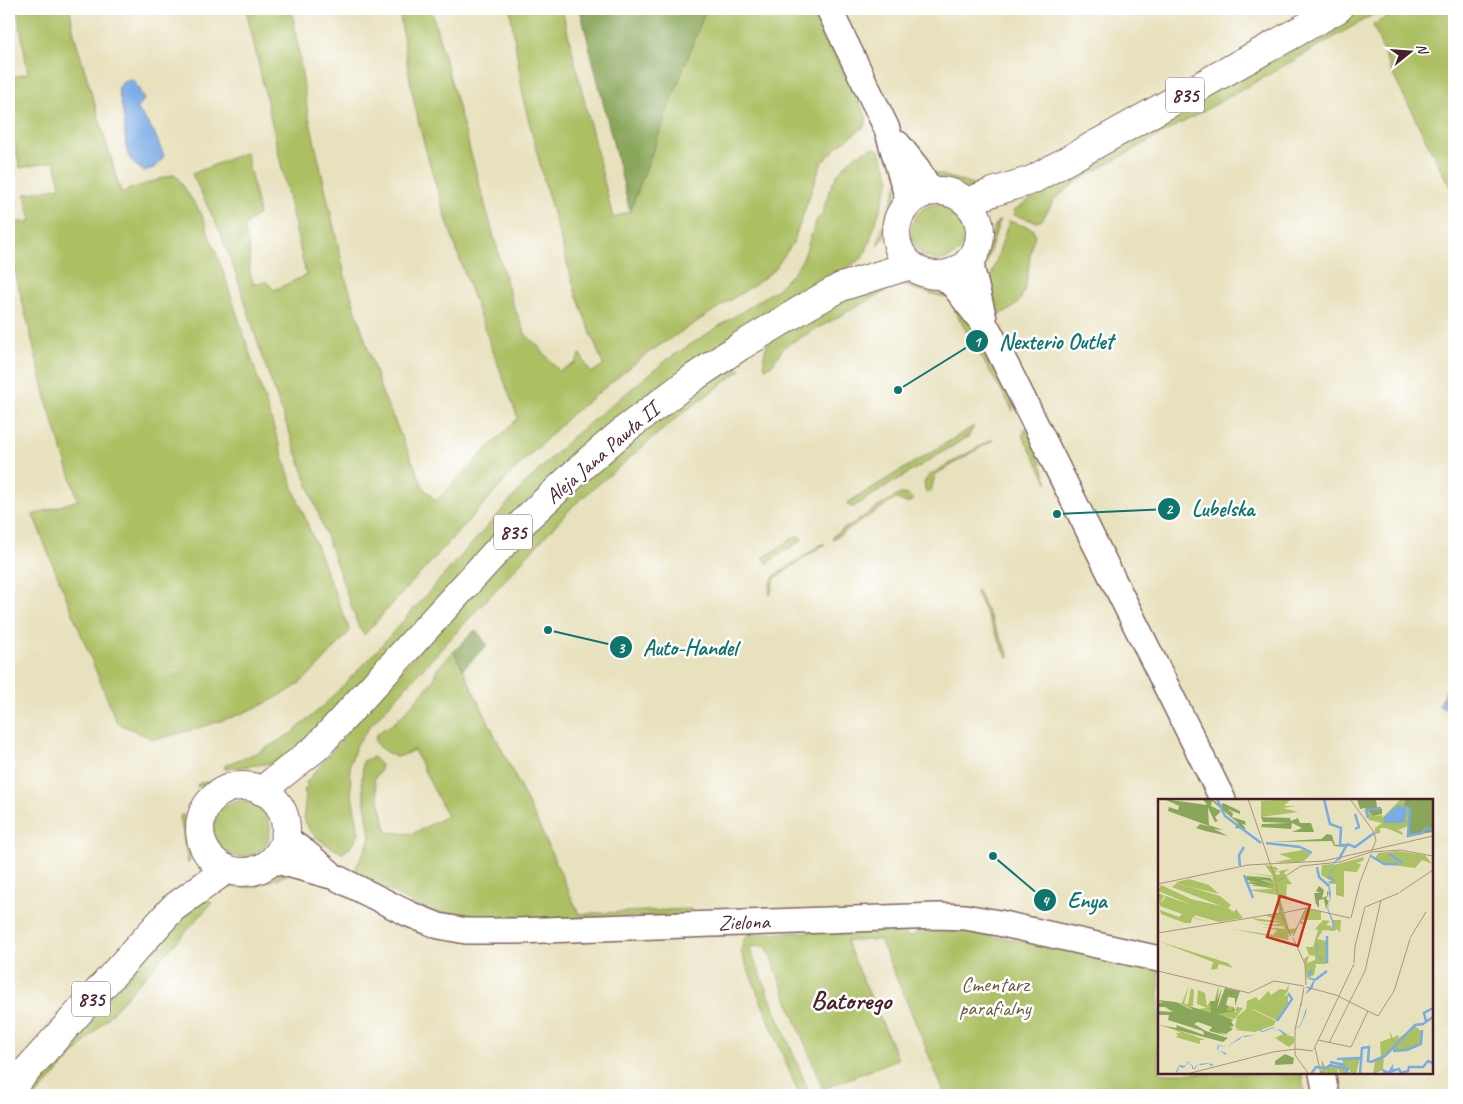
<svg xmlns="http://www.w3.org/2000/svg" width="1463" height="1104" viewBox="0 0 1463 1104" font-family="Caveat,sans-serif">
<rect width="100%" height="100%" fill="#fff"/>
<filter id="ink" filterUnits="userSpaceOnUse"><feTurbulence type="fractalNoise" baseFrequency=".02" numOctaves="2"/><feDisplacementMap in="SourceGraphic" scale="10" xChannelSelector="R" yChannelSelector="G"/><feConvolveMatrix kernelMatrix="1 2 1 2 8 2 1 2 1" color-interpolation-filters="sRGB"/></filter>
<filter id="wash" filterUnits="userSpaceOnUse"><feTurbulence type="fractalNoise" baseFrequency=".0096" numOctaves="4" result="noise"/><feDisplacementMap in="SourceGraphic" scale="20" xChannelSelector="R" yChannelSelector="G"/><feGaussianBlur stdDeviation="1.12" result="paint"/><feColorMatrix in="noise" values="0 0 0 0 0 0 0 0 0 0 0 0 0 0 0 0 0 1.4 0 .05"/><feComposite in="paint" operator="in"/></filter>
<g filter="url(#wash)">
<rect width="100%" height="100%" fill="#e8e1be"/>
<!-- green -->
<path fill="#acc064" stroke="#7b7048" d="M17,9H70L74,34L121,192L175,174L201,213L224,274L294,490L350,631C333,650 312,676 290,690C251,714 206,726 162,738L153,739L117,723L33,515L78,500L48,406L9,247V223L31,221L25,194L60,187L55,161L20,168L9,118V78L28,73Z
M246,9H292L308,113L345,276L381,390L424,488L436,501L518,418C483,324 446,230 421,132C411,92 405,50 399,9H431L512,302L526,335L536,344L559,371L575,363L580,354L591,373L603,365L575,291L546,188L524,102L510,9H562L613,218L630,211L704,14V9H811L867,117L865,126L838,146L821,164L793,243L774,270L757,283L648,353L572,414L512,473L364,635L359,628L262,356L237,277L221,234L192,174L246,152L259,213L244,228L249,246L250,271L253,284L267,282L274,290L306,275Z
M1360,9H1383L1254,83L1079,180L1055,199L1042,220L1037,222L1014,215L1013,211L1073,170Z
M1401,9H1454V195L1391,71L1373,25Z
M872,148L877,149L881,152L890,179L866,252L862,254L864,257L727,342L281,762L225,769L224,767L227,764L259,752L292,733L323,706L370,658L524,485L571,438L668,359L777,289L793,273L803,259L817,219L822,215L829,191L837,175L844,166L855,156Z
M926,170L984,188L967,189L960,185L943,181Z
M897,185V203L891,215L884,237L877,246Z
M911 232a28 28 0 1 1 56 0a28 28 0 1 1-56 0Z
M1000,220L981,279V261L986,251L994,228L997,222Z
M1009,221L1033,229L1035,235C1024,261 1035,308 998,314L987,289Z
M913,276L943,288L952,295L947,298L901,285L896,281Z
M881,282L886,291L785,346L771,366L765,368C762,357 765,349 769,339Z
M961,307L1013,401V411L954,310Z
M731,369L741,370L679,416L574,505L370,726L356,746L350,764L351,791L357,821L359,834L350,848L342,853C326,844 305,835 304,814C304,806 307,799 304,790L308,786L306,783L371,703L529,532L641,429Z
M974,426L969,436L853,507L849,506L847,503Z
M1023,428L1030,434L1048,483L1022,435L1025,432Z
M991,440H993L935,475L931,491L926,493L924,483L928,476Z
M901,494L908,495L914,500L907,503L896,499L833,539V536L895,496Z
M798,535L802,540L767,563L763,558Z
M822,544H825L774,579L770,595L769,586L774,576Z
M977,590L1010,657H1007L976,593Z
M454,651L541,830L579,914L691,909L692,915L476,922L431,914L356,873V867L366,848L370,837L362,783L363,761L373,757L381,765L380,771L374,779L387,832L412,834L447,816L414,750L401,756L396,757C390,754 375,747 375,740C374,731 389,728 394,723C409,710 421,694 434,679L436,670Z
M269,772L256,779L242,778L229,780L211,787L196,786L200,783L235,776Z
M214 829a28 28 0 1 1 56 0a28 28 0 1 1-56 0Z
M182,814C184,817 188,820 190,823C196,835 193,852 188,864L180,816Z
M276,873L289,874L255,887H215L227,881L255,880Z
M204,895L212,903L37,1095H18Z
M903,929L908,937L923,931H961L1040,944L1159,971V1073H1301L1305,1095H945L912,1014L880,940L846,941L898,1059L823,1089L766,946L749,947L810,1094L799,1095L741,952L743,941L748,934Z"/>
<!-- forest -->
<path fill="#89a65a" stroke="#6a6242" d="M580,9H704V14L630,211Z
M474,631H477L487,645L463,669L454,651Z"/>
<!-- water -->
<path fill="#79abe5" stroke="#626588" d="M129,79L135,82L144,100L137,108L154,132L164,156L156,167L144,171C121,158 127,143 124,120C123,109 120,99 118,89L123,82Z
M1453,677L1454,709L1452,713L1439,706Z"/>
</g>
<g filter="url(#ink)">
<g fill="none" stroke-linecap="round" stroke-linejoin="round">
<!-- secondary casing -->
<g stroke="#81635e" stroke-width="28">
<path id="secondary" d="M829,9L887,129L909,202
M898,144L917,168L931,191
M972,258V270L984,319
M941,275L954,286L989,331L1223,800
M285,838L306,853L329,872
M273,860L335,877L409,914L439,926L466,931H516L938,916L965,917L999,923L1159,959
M1322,1073L1326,1095"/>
</g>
<!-- primary casing -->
<g stroke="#81635e" stroke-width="30">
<path id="primary" d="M896 233a42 42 0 1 1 84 0a42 42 0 1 1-84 0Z
M968,202L993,192L1032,180L1338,9
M200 829a43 43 0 1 1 86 0a43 43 0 1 1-86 0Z
M261,791L316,748L529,516L587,462L627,428L696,376L739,347L809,305L841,287L911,265
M9,1090L173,908L227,869"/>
</g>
<!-- secondary -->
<use href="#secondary" stroke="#fff" stroke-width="25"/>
<!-- primary -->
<use href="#primary" stroke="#fff" stroke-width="28"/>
</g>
</g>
<g text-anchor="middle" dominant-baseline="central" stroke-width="5" stroke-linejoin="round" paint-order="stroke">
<!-- shield labels -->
<g fill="#fff" stroke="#80626b" stroke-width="1">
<rect x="1166" y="77.5" width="38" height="35" rx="4"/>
<rect x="494" y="514.5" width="38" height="35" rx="4"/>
<rect x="72" y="981.5" width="38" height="35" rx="4"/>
</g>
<g font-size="20" font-weight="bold" fill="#4a1f2b">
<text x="1185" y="95">835</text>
<text x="513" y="532">835</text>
<text x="91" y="999">835</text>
</g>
<!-- street labels -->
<g font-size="21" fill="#4a1f2b" stroke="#fff">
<text transform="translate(602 453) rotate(-41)">Aleja Jana Pawła II</text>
<text transform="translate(744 922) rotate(-2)">Zielona</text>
</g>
<!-- park labels -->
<g font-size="21" fill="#6c573f" stroke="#fff">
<text x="995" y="984">Cmentarz<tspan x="995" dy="24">parafialny</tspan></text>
</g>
<!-- district labels -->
<g font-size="26" font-weight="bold" fill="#4a1f2b" stroke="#fff">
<text x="851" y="1000">Batorego</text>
</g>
</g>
<!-- overview -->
<g transform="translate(1158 799)">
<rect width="275" height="275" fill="#e8e1be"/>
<path d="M133,0L126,7H138L125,9L140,13L103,18V2ZM243,0H247L246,7L252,10L250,27L240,31L244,33L245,36L228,29H222V34L217,35V29L224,24L211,21L209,12L215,17L225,16L224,19ZM145,51L153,55L146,62L139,64L117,63L134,60L121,55ZM239,52L267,56L274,65L264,61L257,69L226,65L217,60L220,54ZM206,58L205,62L198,64L203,65L199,73L186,72V98L178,96V85L171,84L169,82H173L163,76L164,66L175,65L173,71L176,66ZM107,66L118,68L121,71H116L120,73L116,74L120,76L124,74L122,75L121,72L131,70L126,74L134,85L125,86H129L128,97H132L122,99L131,130L139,129L137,134L131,135L130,141L74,130L115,136L119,131L103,128L127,130L125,127H114L96,123L113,126L124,124L101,122L93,119L120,122L107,116L121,114L119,96L90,91L114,90L91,86L116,90L90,84L92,81L114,82L115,78L88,73L115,77ZM31,80L51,86L61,95L28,87L62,97L73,106L70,109L76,113L78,110L85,119L61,123L36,116L37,118H33L52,123L34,119L33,124H27L3,115L2,111L21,118L24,115L2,107L0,94L7,97L4,100L3,104L8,97L34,106L0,92L3,86L33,100L63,107L14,88L19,84L32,90L18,83ZM148,110L163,112V121H143L148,125H142L143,119ZM171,114L175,121H183L182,134L179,130L176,132L165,131L159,140L169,142V165H154L158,166L156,176L149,179L156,180L153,187L155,181L149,180L146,160L151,156L149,164L157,161V157L151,156L148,148H155L160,131L157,130L165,121L172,122L168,126L173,127V131L175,124ZM0,142L70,164L75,169L61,165L59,170L53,171L55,163ZM131,185L130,192L126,197L130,196V205L120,222L97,211L93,210L118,222L116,226L97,233L77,231L80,230L77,228L79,218L88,210L89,202L98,198L101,202L110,192L113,196L122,190L128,191ZM31,186L26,205H30L33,189L36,191L35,207H31L47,214L46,216L19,203L24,204ZM60,188H61L54,211L55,214L63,189L57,211L60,212L56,215L38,210L49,209L39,205L40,191L47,194L49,207L52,202L56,203ZM80,205L79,208L85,209L77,220L60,216L69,211L71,207L76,208L74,211L79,214L77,211ZM257,227L263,232V244L249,251H232L226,257L225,271L215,275L217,261L223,257L222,243L233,239L231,231L235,239L240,236L241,239ZM10,228L37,237L47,241H42V245L17,238L20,237L18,234H23ZM125,235L136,238V244L131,248L117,239ZM202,259L198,275H193L191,269L188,274L192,275H183L179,269L180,275H170L168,270L169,275H163L164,261L168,269L172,266L186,270L174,263L185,266L184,260Z" fill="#acc064"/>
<path d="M6,0L49,6L45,0H54L63,7L65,4L82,12V15L69,10L75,14L74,18L87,22L88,26L84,25L88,30L77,29L80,24L54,2L53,7L63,12L57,18L60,22L57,23L50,9L51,26L65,31L56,30L70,37L47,32L38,29L42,25L54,28L10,12L11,8L20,11L21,7ZM199,0H218L219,8L224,10V15L215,17L207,9L202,10ZM247,0H275V33L249,37L252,10L246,7ZM103,18L132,19L133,22L140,19L142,24H153L156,33H134L144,29L134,24L133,30L103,28L104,25L132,24L105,23ZM169,35L174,36L177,46L185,45L186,48L176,47L174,42L111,43L163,40ZM88,76L113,79L114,82L103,81L116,87L101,85L117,89L91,86H99L90,84L100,83L89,81L88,77L106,79ZM161,87L166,91L164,99L169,97V92L171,94L168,100L171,102L168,110L166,100L161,101V109L158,105L156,94H162L158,92ZM61,188L59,202L64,189L59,210L67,189L82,192L77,207V199L70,198L68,206L71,207L69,211L73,212L76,208L77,212L60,215L76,221L73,222L76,227L72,228L75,230L68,235L60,233L70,237L51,232L54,228L40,223L36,225L48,232L70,239L65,243L0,226L19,229L18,226L46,236L45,232L10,221L11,216H0V212L15,213L7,208H0V203L5,204L0,201L18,203L32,210L35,211L31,207L53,214L52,202H57ZM127,255L136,259L135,265L117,266V262Z" fill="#89a65a"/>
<path d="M240,6L249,11L246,24H227L225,19ZM184,55L183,60L177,63L173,74L169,76V77L173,78L176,80L177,82L176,84L171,85L173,94L172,104L170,109L171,112L176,124V126L175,130L174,131L164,132L158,143L160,147L158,156L164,160V163L162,164L155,166L153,168L154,174L151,178L157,180V182L154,190L148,195L149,207L148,214L142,228L135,229L131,235L130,236H127L124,234L121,231L118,232L115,229L105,233L102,232L100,230L97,236L87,238L84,237L82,240L69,248L61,247L60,251L68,254V256L56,266L53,267L50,264L49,265L44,266H43L40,265L37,270H34V267L32,266L31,262L27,268L24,269L21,267L20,272L17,275L21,266L27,267L30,262L32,263V265L35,267V270L40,265L50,264L56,266L68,256L59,250L60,246L69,248L84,237L97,236L100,230L105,232L115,228L118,232L121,230L130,236L135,229L142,227L149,207L148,194L156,181L152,180L150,177L154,167L155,165L162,164L164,162L158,156V142L164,132L173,131L175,126L169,109L172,104L170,85L176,82L169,78L168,76L172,74L176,63Z" fill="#79abe5"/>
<path fill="none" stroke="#79abe5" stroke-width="2.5" d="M59,0L67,17L103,44M166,0L172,25L183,29L182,46H189L182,58M245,6L252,10L250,37L264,34L268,29L274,30M210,19L208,11L223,9M197,30L201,28L197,15M108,44L142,48L154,54M189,45L197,48L216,34M231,55L245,64M213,57L226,65H240M82,67L81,56L86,48M159,68L161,78L171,87M86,76L95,99M169,137V164M157,181L169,172M119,222L134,200L130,194M268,222L266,214L275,209M235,252L249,251L263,245L264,231M179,260L202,259M172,263L187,266M153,275L158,268L168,269L172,266L190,270L188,274L192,275M202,275L204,249L211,248L210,262L213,263L227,257L257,226L265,225L275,218M228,275L226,272L231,274L234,269V272L241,270L243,274L250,272L251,268H265L270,262L275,264"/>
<path fill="none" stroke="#a99383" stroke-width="1" d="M90,0L118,82M192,0L216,33L218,42L213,53M120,82L143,67L182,63L213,53L242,51L275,57M118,84L123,112M0,85L90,66L166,62L275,37M242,93L275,71M123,114L133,137M125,114L148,109L192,119M193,119L202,83L213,55M0,134L122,114M135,137L148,109M135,139L147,165L148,186M252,139L268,113M196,164L197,147L207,108L241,94M0,172L91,194L116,182L146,187M148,188L178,196M178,196L220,217L236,192L252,140M143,204L137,231V256L150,274M143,207L146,188M160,241L193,248L210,212M171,244L207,172L223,101M157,249L163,275M138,250L155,252M156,250L196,165M29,275L115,253L138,250"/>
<path fill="#c8321e" fill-opacity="0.15" stroke="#c8321e" stroke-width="2.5" d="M122,97L152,106L140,147L109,138Z"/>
<rect width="275" height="275" fill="none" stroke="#4a1f2b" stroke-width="2.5"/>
</g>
<!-- callouts -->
<path fill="none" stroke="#0f766e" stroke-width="2" d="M898 390L977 341M1057 514L1169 509M548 630L621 647M993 856L1045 900"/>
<g fill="#0f766e" stroke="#fff" stroke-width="2">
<circle cx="898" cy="390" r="5"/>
<circle cx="1057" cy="514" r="5"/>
<circle cx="548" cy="630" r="5"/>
<circle cx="993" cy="856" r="5"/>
<circle cx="977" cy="341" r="12"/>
<circle cx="1169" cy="509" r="12"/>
<circle cx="621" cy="647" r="12"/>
<circle cx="1045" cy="900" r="12"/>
</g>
<g font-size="15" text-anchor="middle" font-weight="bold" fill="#fff">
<text x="977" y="347">1</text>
<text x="1169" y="514">2</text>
<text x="621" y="653">3</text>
<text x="1045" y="906">4</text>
</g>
<g font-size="22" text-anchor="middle" font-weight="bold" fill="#0f766e" stroke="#fff" stroke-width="5" stroke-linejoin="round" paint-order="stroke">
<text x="1056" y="349">Nexterio Outlet</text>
<text x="1223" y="516">Lubelska</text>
<text x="690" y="655">Auto-Handel</text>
<text x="1087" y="908">Enya</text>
</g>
<!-- margin -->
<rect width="1463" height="1104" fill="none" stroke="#fff" stroke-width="30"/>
<!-- north arrow -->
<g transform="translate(1410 52) rotate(73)" stroke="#ffffff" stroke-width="4" paint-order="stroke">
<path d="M0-4L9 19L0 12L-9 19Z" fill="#4a1f2b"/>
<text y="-8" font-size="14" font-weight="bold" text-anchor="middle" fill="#4a1f2b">N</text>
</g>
</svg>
